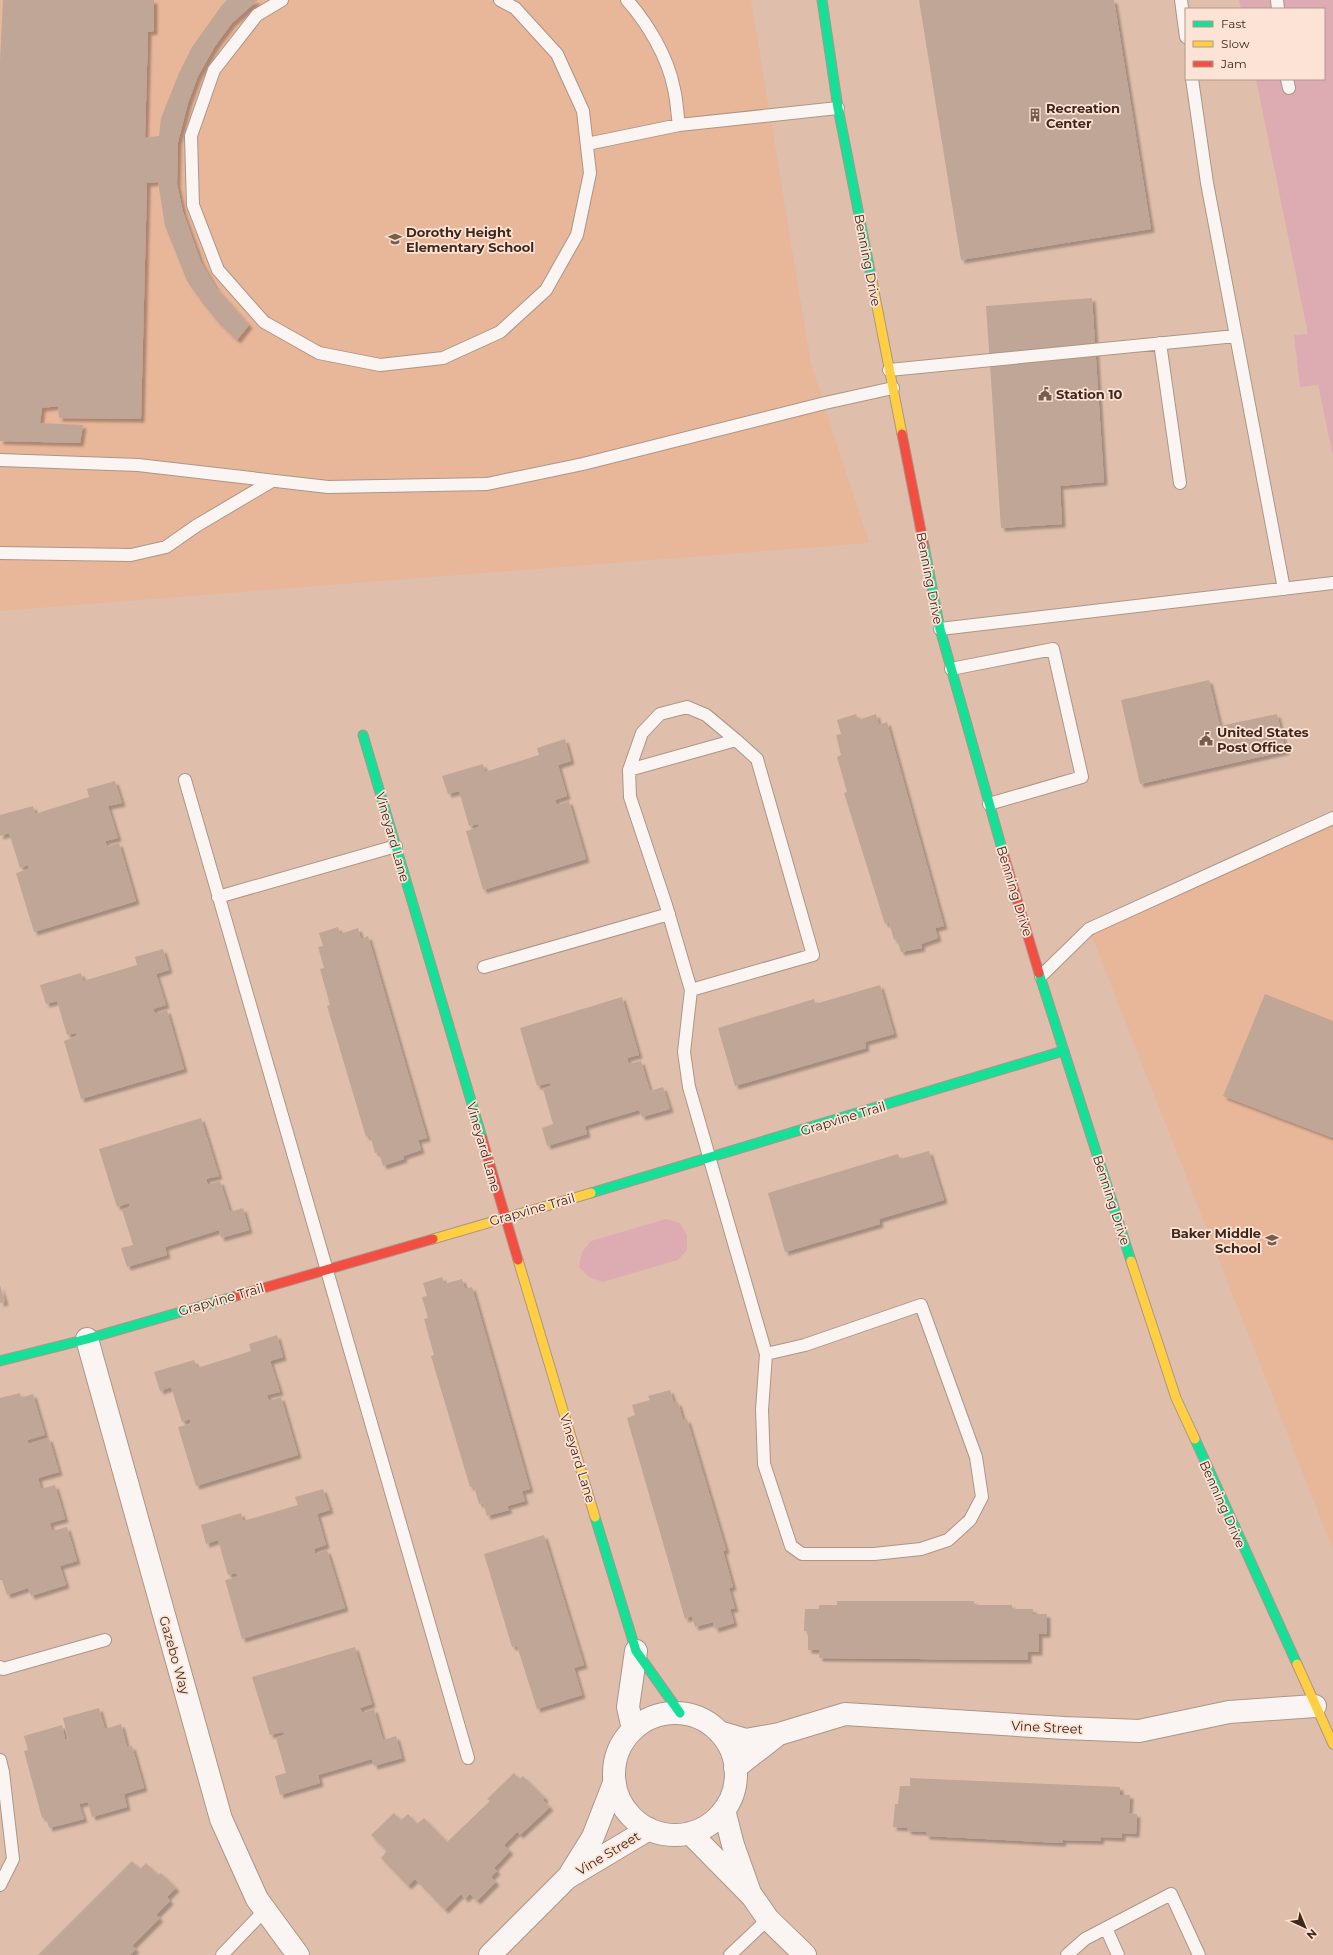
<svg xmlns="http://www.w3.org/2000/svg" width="1333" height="1955" viewBox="0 0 1333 1955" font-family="Montserrat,sans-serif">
<defs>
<filter id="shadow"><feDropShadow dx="3.5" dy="3.5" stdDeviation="1" flood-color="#0004"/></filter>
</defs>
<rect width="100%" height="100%" fill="#dfbfac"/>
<!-- built -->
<path fill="#e8b699" d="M0,0H751L811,364L869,543L0,611Z
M1333,825V1550L1089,929Z"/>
<!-- green -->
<path fill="#ddacb2" d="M1239,0H1333V456L1318,385L1300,387L1294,335L1308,334L1256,79H1324V9H1241Z
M666,1219L680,1223L687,1235V1250L678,1260L603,1282L589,1277L579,1267L582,1252L591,1241Z"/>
<!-- building -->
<path fill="#bfa697" filter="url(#shadow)" d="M3,0H154V31L148,32L145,138L159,136L161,118L179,73L192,47L222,5L227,0H258L232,23L215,46L198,76L188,103L178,142L177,184L183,212L201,262L216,288L249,325L237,340L218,322L201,301L187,281L165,226L158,182L147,183L141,419L59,418L58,406L42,408L40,423L83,425L80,443L0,441V62Z
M919,0H1114L1151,229L961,260Z
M1092,298L1104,482L1060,486L1062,524L1001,528L986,306Z
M1209,680L1220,726L1277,714L1286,751L1140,784L1121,700Z
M856,714L858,720L876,714L879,725L887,722L944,926L935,928L938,938L921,944L922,948L901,952L897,939L894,940L889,922L885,924L844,793L847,792L837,757L841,755L836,735L841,734L837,720Z
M565,739L571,761L558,765L567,796L555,800L557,805L569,801L586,859L483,890L466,831L479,827L478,824L469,826L459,791L448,794L442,776L483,764L485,772L539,755L537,748Z
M115,781L122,803L108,806L118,838L105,841L107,846L119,843L136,901L34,932L16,873L29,869L28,865L20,868L9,833L0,836V815L33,806L35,814L89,797L87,789Z
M338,927L340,934L358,928L361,939L368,936L427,1138L418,1140L421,1150L403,1156L404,1159L383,1166L379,1152L375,1153L370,1135L366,1137L327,1006L330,1005L320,969L324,968L318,947L323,946L319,933Z
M163,949L169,970L156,974L166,1005L153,1009L155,1014L167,1010L184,1069L81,1099L64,1041L77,1036L76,1033L67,1035L57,1001L46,1004L40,985L81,973L83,981L137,965L135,957Z
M880,985L894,1034L865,1042L866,1048L735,1086L718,1028L814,999L815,1004Z
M1265,994L1333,1021V1138L1223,1096Z
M622,997L639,1055L627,1058L629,1064L641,1061L650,1091L663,1087L670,1109L642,1117L639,1110L585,1126L587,1134L547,1146L542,1128L553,1124L543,1089L551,1086L550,1083L537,1086L520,1028Z
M201,1118L219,1176L206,1179L208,1185L220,1181L230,1212L243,1208L249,1230L221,1238L219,1230L165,1247L167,1255L127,1267L121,1248L133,1245L122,1210L130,1207L129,1203L117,1207L99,1149Z
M929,1151L944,1200L879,1219L880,1224L785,1252L768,1193L898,1154L900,1159Z
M442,1277L444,1284L462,1279L465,1289L472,1287L530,1489L522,1491L525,1501L507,1506L509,1510L487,1516L483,1503L479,1504L474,1486L470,1487L431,1356L434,1355L424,1319L428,1318L422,1297L427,1296L423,1283Z
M0,1285L5,1302L0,1303Z
M277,1335L283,1357L270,1361L280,1392L267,1395L269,1401L281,1397L298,1455L196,1486L178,1427L191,1424L190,1419L182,1422L171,1387L160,1391L154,1372L194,1360L197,1368L251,1351L249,1344Z
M670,1390L674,1403L678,1402L683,1420L687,1419L726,1550L723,1551L733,1587L729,1588L735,1609H730L734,1623L715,1629L713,1622L695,1627L692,1616L685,1619L627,1418L635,1415L632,1405L650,1400L648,1396Z
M20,1393L21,1398L33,1394L45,1435L27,1440L29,1444L49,1438L59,1472L38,1478L41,1489L55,1485L65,1519L50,1523L52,1531L67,1527L77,1561L60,1566L66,1585L31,1596L28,1588L7,1595L2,1580H0V1398Z
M323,1489L330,1510L317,1514L326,1545L314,1549L315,1554L327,1550L345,1608L242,1639L225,1580L238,1577L236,1573L228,1575L218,1540L206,1544L201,1525L241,1513L243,1521L298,1505L295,1497Z
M544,1535L584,1665L574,1668L582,1695L537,1709L517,1646L512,1647L484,1554Z
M837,1601H974V1605H1012V1609H1033V1614H1047V1634H1039V1652H1028V1660L819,1658V1650H808V1632L804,1631L805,1609H819V1605H837Z
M355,1647L372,1704L360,1708L362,1713L374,1709L383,1740L396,1736L402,1758L374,1766L372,1759L318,1775L320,1783L280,1795L275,1776L286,1773L276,1738L284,1735L283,1732L270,1735L252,1677Z
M99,1708L105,1729L121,1724L127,1747L132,1746L144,1788L124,1794L127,1807L92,1817L88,1802L79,1804L84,1819L49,1828L46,1817L42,1818L24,1751L28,1750L24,1736L62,1725L65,1739H68L63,1718Z
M514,1773L520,1779L523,1776L545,1798L543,1800L550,1807L520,1835L517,1832L504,1845L510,1851L494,1868L497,1871L491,1877L496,1882L477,1901L470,1894L465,1899L461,1894L445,1910L415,1879L408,1886L381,1858L387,1851L371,1835L394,1813L401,1820L408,1814L417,1824L424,1818L447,1842L490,1801L487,1799Z
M910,1778L1120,1787V1795H1130L1129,1813L1137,1814L1136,1834L1122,1833V1838L1101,1837L1100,1841L1063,1840L1062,1843L926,1836V1832L907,1831L908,1828L893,1827L895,1804H898L900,1786H910Z
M132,1861L140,1869L146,1863L158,1875L161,1873L176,1888L167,1897L170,1901L156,1915L160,1918L132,1946L136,1949L130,1955H38Z"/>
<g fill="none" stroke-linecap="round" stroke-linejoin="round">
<!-- lane casing -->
<g stroke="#ad9586" stroke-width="14">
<path id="lane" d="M282,0L257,15L214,70L191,136L193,205L218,270L264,322L319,353L380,365L443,358L500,332L546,290L577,235L590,173L583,111L557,54L515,8L500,0
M627,0C648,24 668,57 674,89C677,101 677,113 679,125
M1181,0L1186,37
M1277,0L1278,9
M1192,79L1207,183L1284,589
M1287,79L1289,88
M587,144L679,125L838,108
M1160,343L1180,483
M889,370L1236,336
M0,460L138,465L328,487L487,484L583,464L825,403L893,388
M0,553L131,555L166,547L196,526L272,481
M940,629L1333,583
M951,669L1053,649L1082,777L989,804
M736,740L706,715L687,707L660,714L642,733L629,770L630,797L666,905L691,990L684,1052L689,1087L766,1354L762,1410L764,1464L791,1546L802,1554H874L921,1549L948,1540L970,1520L982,1497L976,1457L921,1305L805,1345L766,1354
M629,770L736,740L757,759L813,955L691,990
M185,780L468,1758
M218,897L396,846
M484,967L669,914
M1041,976L1089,929L1333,818
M0,1667L3,1669L105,1640
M0,1760L3,1772L13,1859L0,1885
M1106,1928L1118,1955
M222,1955L265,1910
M730,1955L768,1919
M1067,1955L1085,1939L1171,1894L1199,1955"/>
</g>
<!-- street casing -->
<g stroke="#ad9586" stroke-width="24">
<path id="street" d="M87,1339L221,1819L257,1899L298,1955
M614 1774a61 61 0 1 1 122 0a61 61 0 1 1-122 0Z
M633,1729L628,1707L636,1651
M719,1732L746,1740L779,1734L845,1714L1064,1728L1139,1731L1229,1712L1315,1706
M735,1768L776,1736
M724,1810L733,1845L749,1890
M690,1833L752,1896L768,1919L805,1955
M570,1874L593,1837L614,1783
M490,1955L567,1878L649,1829"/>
</g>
<!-- fast casing -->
<g stroke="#ad9586" stroke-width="11">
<path id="fast" d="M822,0L838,108L872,281
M924,546L940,629L1004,856
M363,735L482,1138
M1039,973L1131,1261
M591,1193L1063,1051
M0,1361L87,1339L236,1296
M1195,1439L1297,1664
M595,1517L636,1651L680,1713"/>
</g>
<!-- slow casing -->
<g stroke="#ad9586" stroke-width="11">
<path id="slow" d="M872,281L902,434
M433,1239L591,1193
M518,1260L595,1517
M1131,1261L1176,1398L1195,1439
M1297,1664L1333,1744"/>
</g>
<!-- jam casing -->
<g stroke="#ad9586" stroke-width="11">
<path id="jam" d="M902,434L924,546
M1004,856L1039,973
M482,1138L518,1260
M236,1296L433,1239"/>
</g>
<!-- lane -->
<use href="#lane" stroke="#faf5f3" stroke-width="12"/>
<!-- street -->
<use href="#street" stroke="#faf5f3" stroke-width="22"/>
<!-- fast -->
<use href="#fast" stroke="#16e098" stroke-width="9"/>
<!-- slow -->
<use href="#slow" stroke="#ffcf43" stroke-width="9"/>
<!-- jam -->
<use href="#jam" stroke="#f24e42" stroke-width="9"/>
</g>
<!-- icons -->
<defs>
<g id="building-bare" transform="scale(1.08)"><path d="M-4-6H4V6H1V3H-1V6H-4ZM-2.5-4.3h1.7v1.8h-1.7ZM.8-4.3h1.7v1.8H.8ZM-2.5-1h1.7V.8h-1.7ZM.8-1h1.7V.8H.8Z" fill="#775d4e" stroke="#fce3d5" stroke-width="2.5" paint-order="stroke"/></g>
<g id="school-bare" transform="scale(1.08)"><path d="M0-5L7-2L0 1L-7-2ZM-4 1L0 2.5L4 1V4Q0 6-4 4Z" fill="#775d4e" stroke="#fce3d5" stroke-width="2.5" paint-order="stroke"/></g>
<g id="civic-bare" transform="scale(1.08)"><path d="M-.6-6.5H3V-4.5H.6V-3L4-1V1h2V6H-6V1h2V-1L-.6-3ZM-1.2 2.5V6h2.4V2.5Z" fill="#775d4e" stroke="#fce3d5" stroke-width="2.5" paint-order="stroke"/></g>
</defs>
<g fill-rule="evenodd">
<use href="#building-bare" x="1035" y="115"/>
<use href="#school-bare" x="395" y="239"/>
<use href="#civic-bare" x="1045" y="394"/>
<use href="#civic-bare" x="1206" y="739"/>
<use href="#school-bare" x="1272" y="1240"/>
</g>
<g text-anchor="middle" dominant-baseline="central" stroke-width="3.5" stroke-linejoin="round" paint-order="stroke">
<!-- poi labels -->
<g font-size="13" font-weight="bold" fill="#3f281b" stroke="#fce3d5" text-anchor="start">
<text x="1046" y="108">Recreation<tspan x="1046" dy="15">Center</tspan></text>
<text x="406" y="232">Dorothy Height<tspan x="406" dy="15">Elementary School</tspan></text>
<text x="1056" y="394">Station 10</text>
<text x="1217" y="732">United States<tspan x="1217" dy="15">Post Office</tspan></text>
<text x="1261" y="1233" text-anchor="end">Baker Middle<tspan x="1261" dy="15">School</tspan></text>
</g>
<!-- street labels -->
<g font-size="13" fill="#3f281b" stroke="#fce3d5">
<text transform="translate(868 260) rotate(79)">Benning Drive</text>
<text transform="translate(930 578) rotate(79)">Benning Drive</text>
<text transform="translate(393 837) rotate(74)">Vineyard Lane</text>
<text transform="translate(1015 891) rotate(73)">Benning Drive</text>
<text transform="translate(843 1118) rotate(-17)">Grapvine Trail</text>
<text transform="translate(484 1147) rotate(74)">Vineyard Lane</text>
<text transform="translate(1112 1200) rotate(72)">Benning Drive</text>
<text transform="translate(532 1209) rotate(-16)">Grapvine Trail</text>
<text transform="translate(221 1299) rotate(-16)">Grapvine Trail</text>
<text transform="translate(578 1458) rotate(73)">Vineyard Lane</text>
<text transform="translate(1223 1504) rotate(66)">Benning Drive</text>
<text transform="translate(175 1655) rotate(74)">Gazebo Way</text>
<text transform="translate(1047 1727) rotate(3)">Vine Street</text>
<text transform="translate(608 1853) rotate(-31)">Vine Street</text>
</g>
</g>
<!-- legend -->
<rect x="1185" y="8" width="140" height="72" fill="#fce3d5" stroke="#b0988b"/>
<rect x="1193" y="21" width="20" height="6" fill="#16e098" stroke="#b0988b"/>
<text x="1221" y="28" font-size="12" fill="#3f281b">Fast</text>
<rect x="1193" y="41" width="20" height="6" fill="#ffcf43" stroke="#b0988b"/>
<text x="1221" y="48" font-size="12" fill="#3f281b">Slow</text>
<rect x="1193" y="61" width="20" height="6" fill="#f24e42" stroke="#b0988b"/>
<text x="1221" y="68" font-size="12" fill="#3f281b">Jam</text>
<!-- north arrow -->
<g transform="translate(1305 1927) rotate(136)" stroke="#fce3d5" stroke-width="3" paint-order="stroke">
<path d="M0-3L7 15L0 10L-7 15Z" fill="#3f281b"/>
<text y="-6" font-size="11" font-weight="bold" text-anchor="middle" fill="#3f281b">N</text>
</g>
</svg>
